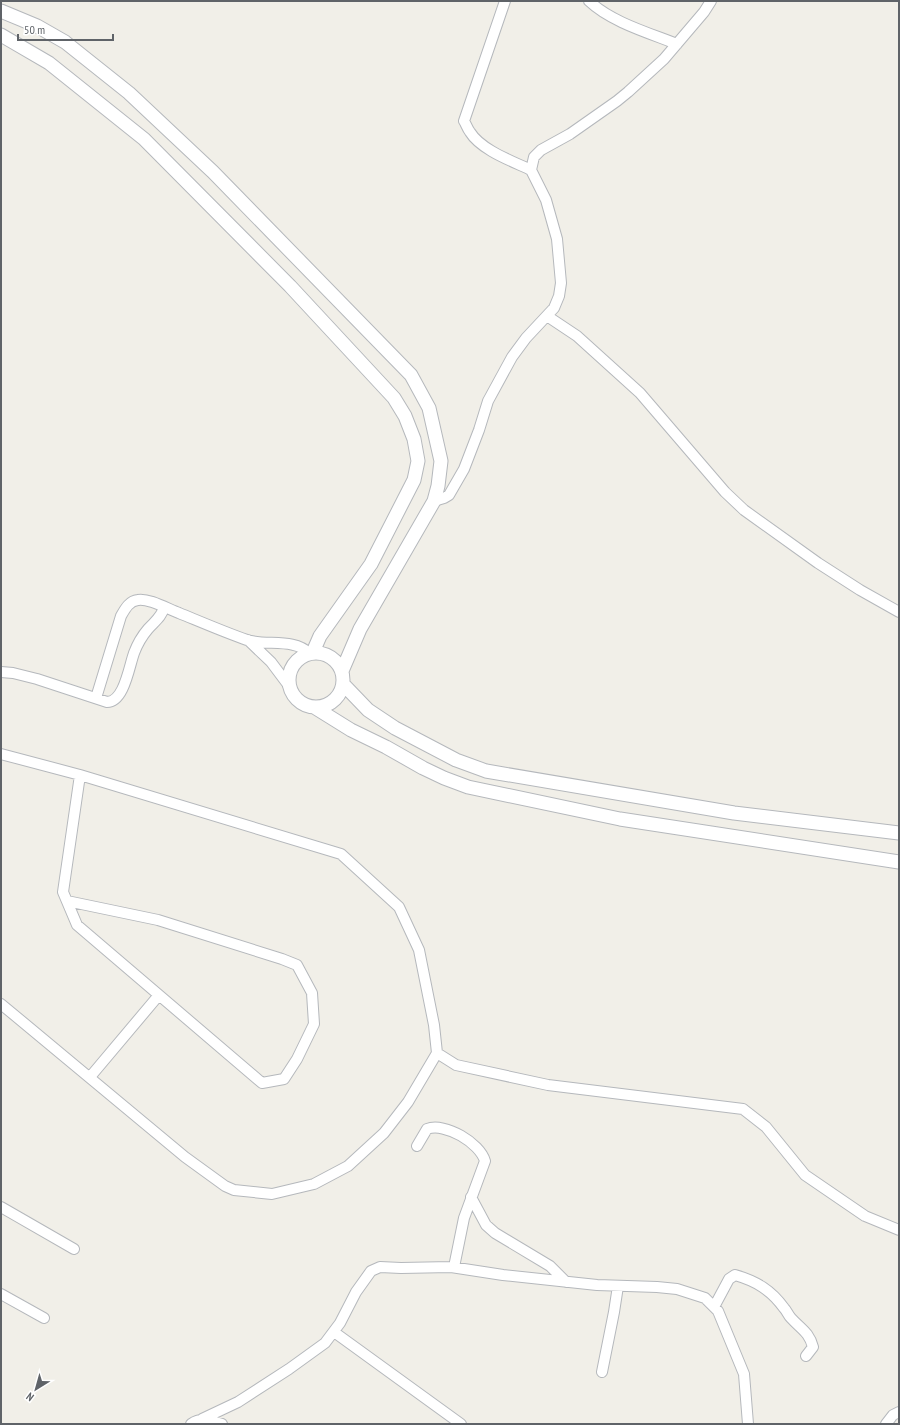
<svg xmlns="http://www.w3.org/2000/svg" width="900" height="1425" viewBox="0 0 900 1425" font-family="'PT Sans Narrow',sans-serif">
<rect width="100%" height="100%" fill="#f1efe8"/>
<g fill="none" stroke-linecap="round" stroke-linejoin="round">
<!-- minor casing -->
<g stroke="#b5b8bc" stroke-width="12">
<path id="minor" d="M505,1L464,121C466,124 467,128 470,132C481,150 512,161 531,170
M589,1C611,22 649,33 677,44
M547,316L577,336L640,393L725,492L744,510L818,563L860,590L899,612
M434,501L444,498L449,495L464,469L479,430L488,401L512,357L526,338L554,308L559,296L561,283L557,239L546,200L531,170L534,157L541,150L570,134L617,101L628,92L664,59L704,12L711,1
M248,640L271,662L289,686
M1,672L13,673L37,679L107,702C124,702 129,667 134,653C137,645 142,636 148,629C154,622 162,617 164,607
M96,698L121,616C125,609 129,601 138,600C149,598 168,609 179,613C201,622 224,632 247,640C267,646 294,638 309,653
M1,754L80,775L341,854L399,907L419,950L434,1025L437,1053L456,1065L548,1085L743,1109L766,1127L805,1175L865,1216L899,1230
M67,901L158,920L282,959L297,965L312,993L314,1024L297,1059L284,1079L262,1083L77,925L63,892L80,775
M1,1004L185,1157L225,1186L234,1190L272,1194L314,1184L348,1166L384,1133L408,1102L437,1053
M90,1077L159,995
M417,1146L427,1129C445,1122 480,1143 485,1161L464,1218L454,1267
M471,1197L486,1225L495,1233L550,1266L566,1282
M1,1207L74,1249
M1,1294L44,1318
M714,1307L729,1279L735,1275C756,1281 771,1290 784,1308C787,1311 788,1315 791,1318C801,1329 809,1332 813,1347L806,1356
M334,1332L461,1424
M602,1372L614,1312L618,1286
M202,1419L238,1402L289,1369L325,1343L340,1323L356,1292L371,1271L380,1267L401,1268L451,1267L503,1275L597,1285L657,1287L677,1289L705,1298L718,1311L744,1374L748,1424
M191,1424C201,1417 211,1420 222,1424
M886,1424L893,1415L899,1412"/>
</g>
<!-- tertiary casing -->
<g stroke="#b5b8bc" stroke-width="15">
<path id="tertiary" d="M1,11L37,26L65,42L129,93L213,172L411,375L429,408L441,461L438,486L434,501L360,629L342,671
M1,35L49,63L144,139L290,286L394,398L405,416L414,439L418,461L414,480L371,564L320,636L313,652
M289 680a27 27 0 1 1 54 0a27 27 0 1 1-54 0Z
M343,684L368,710L395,728L456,760L486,771L734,813L899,833
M314,707L351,730L386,747L423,768L444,778L468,787L620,819L899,862"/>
</g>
<!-- minor -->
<use href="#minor" stroke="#fff" stroke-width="10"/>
<!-- tertiary -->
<use href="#tertiary" stroke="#fff" stroke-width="13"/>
</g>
<!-- border -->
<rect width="900" height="1425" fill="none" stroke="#5f6368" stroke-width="4"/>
<!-- north arrow -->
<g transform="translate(36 1389) rotate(217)" stroke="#ffffff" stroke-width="3" paint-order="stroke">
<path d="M0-3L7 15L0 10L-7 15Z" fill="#5f6368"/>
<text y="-6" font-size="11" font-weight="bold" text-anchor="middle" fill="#5f6368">N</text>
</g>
<!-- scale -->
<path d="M18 34v6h95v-6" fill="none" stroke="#5f6368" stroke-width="2"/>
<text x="24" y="34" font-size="12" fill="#5f6368" stroke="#ffffff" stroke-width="3" paint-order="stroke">50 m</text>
</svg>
